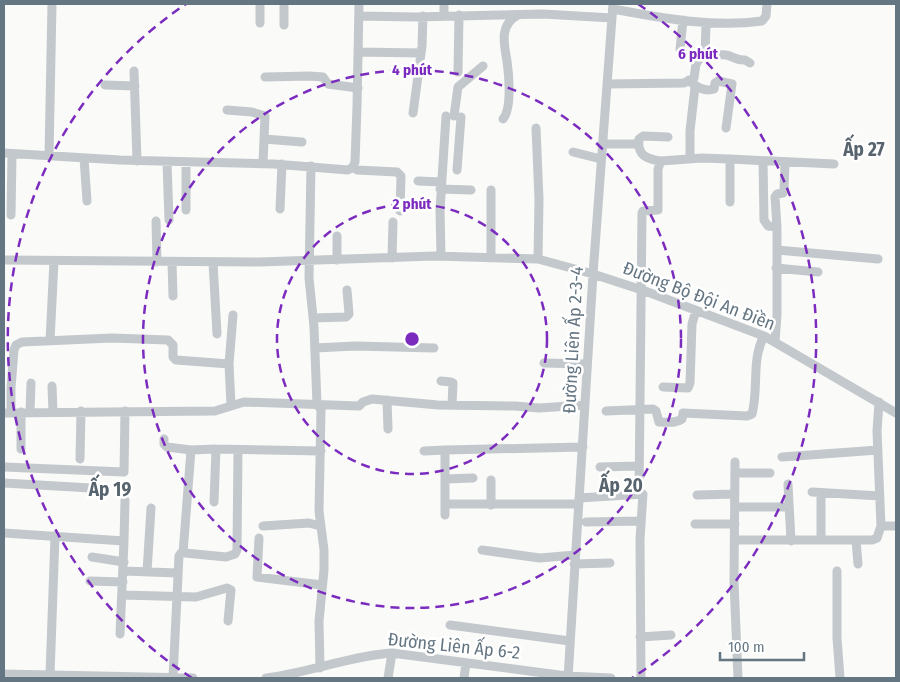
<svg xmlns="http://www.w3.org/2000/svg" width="900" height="682" viewBox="0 0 900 682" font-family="'Fira Sans Condensed',sans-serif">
<rect width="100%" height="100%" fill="#fafaf8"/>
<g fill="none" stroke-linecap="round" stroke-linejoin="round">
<!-- minor -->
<path stroke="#c3c8cc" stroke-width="9" d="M260,4V23
M444,4V16
M613,9C662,18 713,28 762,21L766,16L767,4
M359,16L416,17L543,14L612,18
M284,25V4
M680,49L683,20
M358,52L421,53
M705,56L706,23
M134,71L137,161
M458,72L459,15
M265,77L310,76L323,77L328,84L358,88
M689,80C695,87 705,92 714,89L715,83L718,81L732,84L726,128
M607,84L684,83L694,78L696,64L701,57C709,56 718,54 726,55C733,56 737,61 745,60L750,63
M105,85L135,86
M227,110L252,112L265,116L263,163
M413,113L422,46L423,16
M454,116L458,87L483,66
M503,119C512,109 509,75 507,61C504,43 499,25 518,15
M536,128L539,199L538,259
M264,139L302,142
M602,144H638
M573,152L601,159
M4,153L120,160L274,164L348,170L353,167L355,162L357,106L359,4
M49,156L52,4
M84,158L87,201
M690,159V131L695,87
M730,159L834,164
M661,161C646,159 637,155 639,139L643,136L668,137
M763,161L764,220L768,226L777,227V315L775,342
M167,162L169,220
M186,162V210
M311,166L309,278L314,327L317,404L321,410L319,511L324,550V570L319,621L320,668
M353,167L357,170L397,172L401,176L400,211
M457,170L461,117
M418,181L441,182
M440,189L471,190
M491,190V258
M280,209L282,164
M11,215L12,154
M156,221L157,262
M777,227L775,197L777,194L783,193L784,191L785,162
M777,250L878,259
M441,256L440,210L446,116
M392,258L393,222
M4,260L259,262L435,256L538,259L593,274L645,291L764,336L896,413
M337,260V236
M172,262L173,296
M213,262L217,334
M776,268L818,272
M313,318L346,317L349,314L347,290
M50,341L54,261
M315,348L355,346L434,348
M544,363L587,364
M229,364L233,315
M441,381L451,382L453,383L452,405
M52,386L53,412
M663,387L688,388L690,383L692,324L696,310
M387,400L388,429
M606,411L653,409L656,411L659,422C667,422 675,424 682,419L683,413L747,416L752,414C759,388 751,360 764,336
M30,412L31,383
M4,413L215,411L244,402L359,406L363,402L372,399L438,405L515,406L539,408L585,405
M11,413V388L14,350L16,345L22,342L112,338L168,340L173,345V357L176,360L229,364L231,405
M164,439V444L167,447L191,450
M21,449V412
M424,451L445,450
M782,457L878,450
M80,459L81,411
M735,462L734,582L738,678
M4,467L124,472L125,411
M600,467L638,466
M735,473H770
M445,479L473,478
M491,480V505
M4,483L91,488
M788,484L791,541
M812,492L880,496
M639,494L642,213L643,211L658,210V169L661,161L702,158L730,159V202
M697,495L735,494
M579,498L643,494L640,539L641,678
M214,502L216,449
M445,504H578
M735,507H789
M445,515V450L583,447
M586,522L641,521
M695,524H735
M263,526L309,523L320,526
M881,526H896
M4,533L124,541L125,500
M259,538L257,577L322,585
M735,540H872L877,538L881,526L877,431L879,402
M821,540V493
M856,540L858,564
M482,550L540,558L575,555
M183,553L191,450L216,449L321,451
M92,557L124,562
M574,564L610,563
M124,571L177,573
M837,571V638L840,678
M147,572L151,508
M90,581L123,582
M122,595L196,597L227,588L231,590L228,621
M450,625L570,641
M120,634L124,541
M640,637L671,635
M4,674L193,678
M50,675L55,536
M173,677L179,556L181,553H185L226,557L235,554L237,550L238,450
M266,678C309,673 349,656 392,653L567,676L611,678
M388,678L392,653
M464,678L466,663
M568,678L593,274L613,4"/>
</g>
<!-- distance rings -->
<g fill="none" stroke="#7b2cbf" stroke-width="2.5" stroke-dasharray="9 6">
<circle cx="412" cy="339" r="135"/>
<circle cx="412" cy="339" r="269"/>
<path d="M192 678A404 404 0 0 1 186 4M638 4A404 404 0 0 1 632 678"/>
</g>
<g text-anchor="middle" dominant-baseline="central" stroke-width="5" stroke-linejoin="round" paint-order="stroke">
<!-- street labels -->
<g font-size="18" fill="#657683" stroke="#fff">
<text transform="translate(699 296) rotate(21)">Đường Bộ Đội An Điền</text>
<text transform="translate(573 340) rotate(-87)">Đường Liên Ấp 2-3-4</text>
<text transform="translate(454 646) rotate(6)">Đường Liên Ấp 6-2</text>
</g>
<!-- neighbourhood labels -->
<g font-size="19" font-weight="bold" fill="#57646e" stroke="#fff">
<text x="864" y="149">Ấp 27</text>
<text x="621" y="485">Ấp 20</text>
<text x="110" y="489">Ấp 19</text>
</g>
</g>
<circle cx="412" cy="339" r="8" fill="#7b2cbf" stroke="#fff" stroke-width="2.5"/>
<g font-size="15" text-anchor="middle" font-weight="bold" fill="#7b2cbf" stroke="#fff" stroke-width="5" stroke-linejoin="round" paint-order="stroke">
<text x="698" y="59">6 phút</text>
<text x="412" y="75">4 phút</text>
<text x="412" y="209">2 phút</text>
</g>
<!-- border -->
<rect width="900" height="682" fill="none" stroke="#657683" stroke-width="10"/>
<!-- scale -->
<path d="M720 652v8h84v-8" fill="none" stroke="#657683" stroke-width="2.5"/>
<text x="728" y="652" font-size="15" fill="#657683" stroke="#ffffff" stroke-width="4" paint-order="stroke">100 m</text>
</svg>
